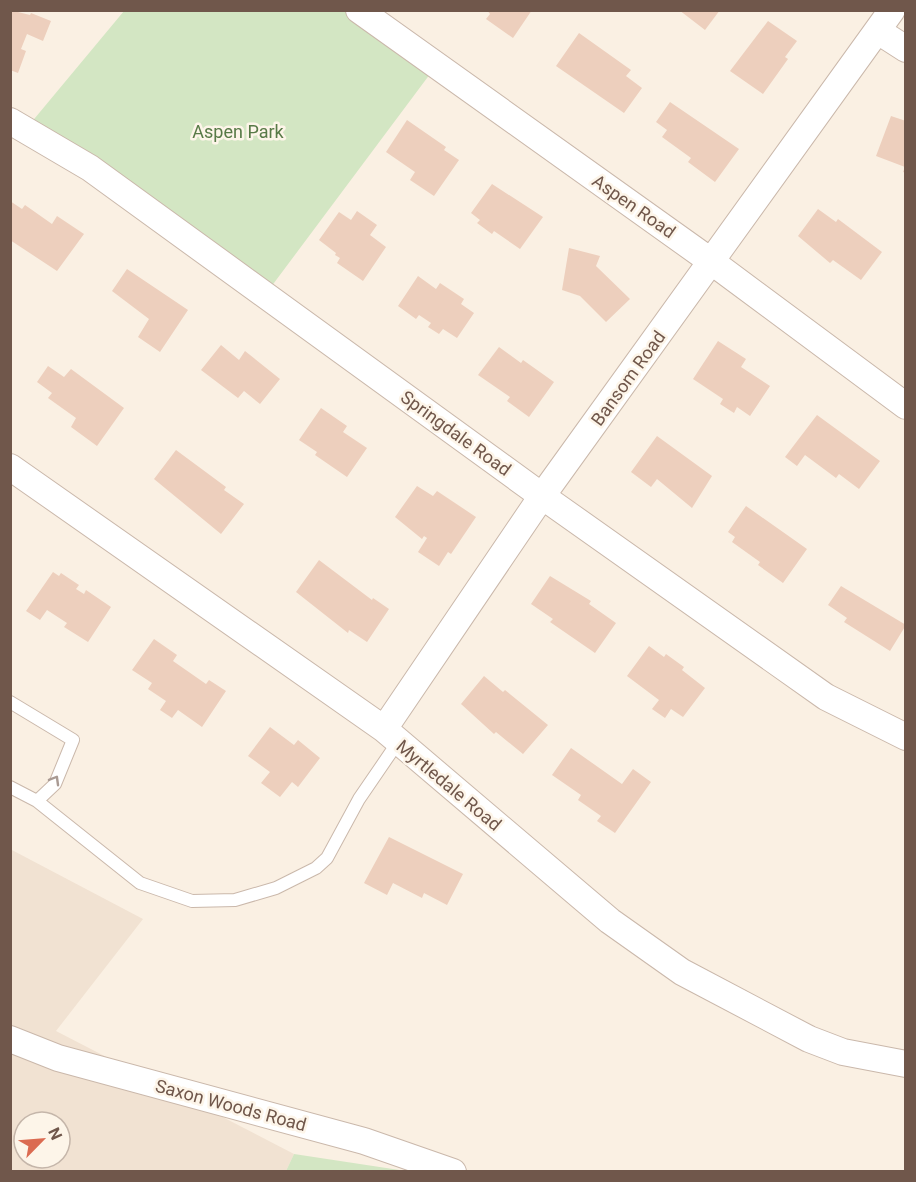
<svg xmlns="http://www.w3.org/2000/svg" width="916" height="1182" viewBox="0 0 916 1182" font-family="Roboto,sans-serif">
<rect width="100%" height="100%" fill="#faf0e3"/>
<!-- residential -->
<path fill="#f1e2d2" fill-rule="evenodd" d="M10,849L143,919L56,1031L294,1154L286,1171H11ZM24,1122H60V1158H24Z"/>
<!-- green -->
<path fill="#d3e6c3" d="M124,11H364L436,66L265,295L25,130Z
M294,1154L406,1171H286Z"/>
<!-- building -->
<path fill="#edcfbd" d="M10,10L30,15L31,13L51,21L43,41L27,34L21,49L26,51L18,73L10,70Z
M487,10H532L513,38L486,19L490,14Z
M679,10H720L705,30Z
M768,21L797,41L785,57L788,59L763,94L730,71Z
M579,33L631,70L626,76L642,88L624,113L556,66Z
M670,102L739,149L715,182L688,162L691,158L662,137L667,130L656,122Z
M891,116L906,121V173L903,172L905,167L876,156Z
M407,120L446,147L444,150L459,160L434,196L410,180L415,172L386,152Z
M492,184L543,217L520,249L494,231L492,234L477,223L480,220L471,213Z
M10,201L22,209L25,205L52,224L57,216L84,234L57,271L10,240Z
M818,209L836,222L838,219L882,252L861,280L833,260L830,263L798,236Z
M357,211L377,225L370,235L386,247L363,281L337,263L340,258L335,255L336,253L319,240L339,212L351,220Z
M569,248L600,256L596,266L630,299L606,322L580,296L562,290Z
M127,269L188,310L160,352L138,337L149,319L112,291Z
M418,276L436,289L440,283L464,299L461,304L474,313L457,338L443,329L439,334L428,327L431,323L419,315L416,319L398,306Z
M718,341L746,359L741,367L770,386L750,416L737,407L734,413L720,404L723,399L693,379Z
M221,345L239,360L245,351L280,379L260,404L244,391L238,398L201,370Z
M499,347L521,363L523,360L554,382L529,417L507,401L510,397L478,375Z
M48,366L64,377L71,369L124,408L97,446L71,427L76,418L48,398L52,393L37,382Z
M321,408L347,426L343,432L367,448L347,477L315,455L317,452L299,440Z
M817,415L880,461L859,489L839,474L836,478L805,455L797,466L785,457Z
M657,436L712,476L692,508L657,479L651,487L631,472Z
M176,450L226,487L224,490L244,504L221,534L154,479Z
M417,486L433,496L437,491L476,517L451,554L448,552L439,566L418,552L427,538L424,536L422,539L395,517Z
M746,506L807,549L783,583L758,565L760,562L732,542L735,537L728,532Z
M319,560L372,600L373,598L389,609L367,642L349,630L348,633L296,592Z
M53,572L59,576L61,573L79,585L76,589L84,594L86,590L111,607L88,642L64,627L67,623L47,610L40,620L26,611Z
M550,576L591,601L589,604L616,623L595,653L550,622L553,619L531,604Z
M841,586L906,625L890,651L844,622L847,618L828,605Z
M154,639L177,655L173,661L206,684L209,680L226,691L202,727L178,710L172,718L160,710L166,701L148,689L152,683L132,670Z
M649,646L664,657L666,654L684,667L682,670L705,688L683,717L671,709L665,718L652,709L659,700L627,676Z
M484,676L503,692L505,690L548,725L523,754L496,732L494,734L461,704Z
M270,727L294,745L298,740L320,758L298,787L292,782L280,797L261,783L270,772L248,756Z
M571,748L622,784L633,769L651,782L615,833L597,821L601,816L578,800L581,795L552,775Z
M389,837L463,874L447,905L424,893L422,898L393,883L387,895L364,883Z"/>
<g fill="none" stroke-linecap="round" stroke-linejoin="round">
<!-- service casing -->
<g stroke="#cab8ab" stroke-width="14">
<path id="service" d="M10,702L73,740L55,784L37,801L10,787
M37,801L140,883L192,901L235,900L276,888L316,868L327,858L359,799L398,742"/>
</g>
<!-- minor casing -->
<g stroke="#cab8ab" stroke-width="28">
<path id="minor" d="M359,10L712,262L906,406
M878,31L906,49
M10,121L90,168L542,496L826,697L906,737
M10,467L384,729L610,921L682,972L809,1039L843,1052L906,1064
M384,729L542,496L892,10
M10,1039L58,1058L364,1141L453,1172"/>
</g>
<!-- service -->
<use href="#service" stroke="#fff" stroke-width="12"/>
<!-- minor -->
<use href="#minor" stroke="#fff" stroke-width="26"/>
</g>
<!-- one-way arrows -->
<defs><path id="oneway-chevron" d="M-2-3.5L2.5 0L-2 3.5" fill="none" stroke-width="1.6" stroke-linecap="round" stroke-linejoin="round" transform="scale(1.5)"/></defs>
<use stroke="#a99a93" href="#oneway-chevron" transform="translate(55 780) rotate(-60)"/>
<g text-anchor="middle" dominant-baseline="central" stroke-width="5" stroke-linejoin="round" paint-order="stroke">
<!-- park labels -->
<g font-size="18" fill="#587a47" stroke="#fdf5e9">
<text x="238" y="131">Aspen Park</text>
</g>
<!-- street labels -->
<g font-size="18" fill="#70574b" stroke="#fdf5e9">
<text transform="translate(634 206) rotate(35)">Aspen Road</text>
<text transform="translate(628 378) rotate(-54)">Bansom Road</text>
<text transform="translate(456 433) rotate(36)">Springdale Road</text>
<text transform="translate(449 785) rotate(40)">Myrtledale Road</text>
<text transform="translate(231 1105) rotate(15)">Saxon Woods Road</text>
</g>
</g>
<!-- border -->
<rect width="916" height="1182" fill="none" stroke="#70574b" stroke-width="24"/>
<!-- north arrow -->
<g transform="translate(42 1140) rotate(65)"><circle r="28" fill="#fdf5e9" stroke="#c5b6aa" stroke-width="1.5"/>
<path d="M0-4.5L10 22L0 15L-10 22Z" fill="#db6b51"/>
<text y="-9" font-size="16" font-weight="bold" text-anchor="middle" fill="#70574b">N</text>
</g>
</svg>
